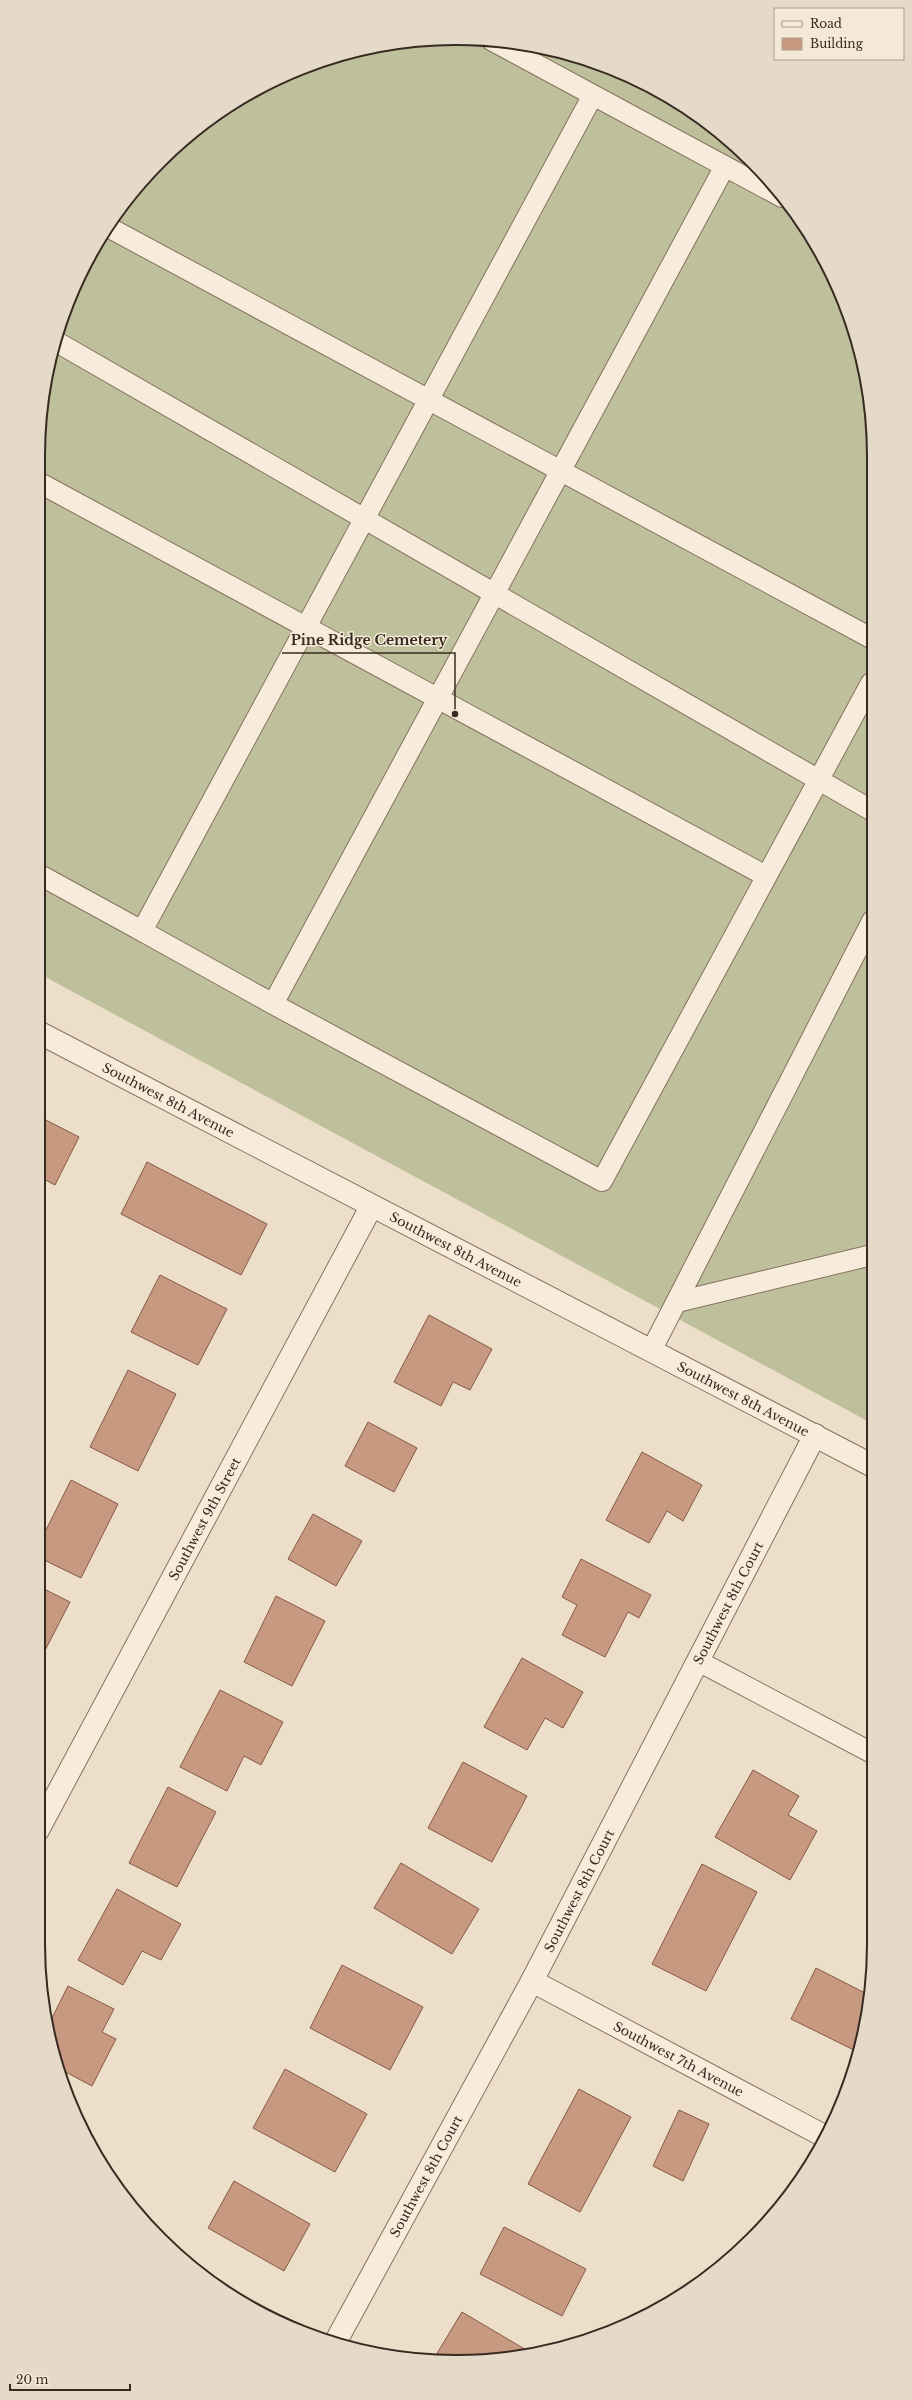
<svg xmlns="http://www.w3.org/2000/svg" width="912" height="2400" viewBox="0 0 912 2400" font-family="'Libre Baskerville',serif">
<rect width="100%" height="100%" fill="#ecdec8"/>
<!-- cemetery -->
<path fill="#bebf9b" d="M484,39L564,52L641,81L688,108L770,181L818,247L842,296L870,401L873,1424L38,973V456L52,348L81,271L125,201L181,142L247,94L322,60L402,42Z"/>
<!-- building -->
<path fill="#c79981" stroke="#855a46" d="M38,1116L79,1137L55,1185L38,1176Z
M147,1162L267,1224L241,1275L121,1214Z
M160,1275L227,1309L198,1365L131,1332Z
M429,1315L492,1349L470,1390L453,1382L441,1406L394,1382Z
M128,1370L176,1394L138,1471L90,1447Z
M368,1422L417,1448L394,1492L345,1466Z
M642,1452L702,1485L683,1521L667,1511L649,1543L606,1520Z
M71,1480L118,1504L81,1578L38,1557V1546Z
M313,1514L362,1541L336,1586L288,1559Z
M581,1559L651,1595L639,1618L628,1612L605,1657L562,1635L577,1605L562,1597Z
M38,1586L70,1602L38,1664Z
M276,1596L325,1621L292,1686L244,1662Z
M522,1658L583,1692L563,1728L545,1718L527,1750L484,1727Z
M220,1690L283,1722L261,1765L244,1756L227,1791L180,1767Z
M463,1762L527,1796L492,1862L428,1828Z
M753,1770L799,1796L788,1815L817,1831L790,1880L715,1837Z
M168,1787L216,1812L177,1887L129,1863Z
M401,1863L479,1909L452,1954L374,1908Z
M702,1864L757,1892L706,1991L652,1964Z
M117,1889L181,1924L161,1960L142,1951L123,1985L78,1960Z
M342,1965L423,2007L390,2070L310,2028Z
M816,1968L867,1994L860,2053L791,2019Z
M68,1986L114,2009L102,2032L116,2039L92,2086L58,2068L47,2028Z
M285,2069L367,2114L335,2172L253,2128Z
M579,2089L631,2117L580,2212L528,2184Z
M679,2110L709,2124L683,2181L653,2166Z
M234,2181L310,2224L284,2271L208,2228Z
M504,2227L586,2269L562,2316L480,2274Z
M211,2279L263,2307L260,2312L247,2306Z
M462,2312L533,2354L456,2362L433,2360Z"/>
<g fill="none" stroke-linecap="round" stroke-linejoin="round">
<!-- service casing -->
<g stroke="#87715e" stroke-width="22">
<path id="service" d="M491,40L593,95
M725,166L273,1004L142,931L593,95L782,197
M108,227L871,638
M55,341L871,810
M38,482L766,876
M38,874L142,931
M273,1004L602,1181L871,683
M677,1302L872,1255
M651,1351L872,921
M698,1661L874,1754"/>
</g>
<!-- minor casing -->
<g stroke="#87715e" stroke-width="24">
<g id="minor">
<path id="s1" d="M38,1032L873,1466"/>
<path id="s2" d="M38,1830L371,1207"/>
<path id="s3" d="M532,1981L826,2137"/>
<path id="s4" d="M335,2343L532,1981L815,1435"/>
</g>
</g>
<!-- service -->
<use href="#service" stroke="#f7ecdb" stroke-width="20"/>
<!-- minor -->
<use href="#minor" stroke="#f7ecdb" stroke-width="22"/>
</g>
<g text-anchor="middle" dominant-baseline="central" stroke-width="3" stroke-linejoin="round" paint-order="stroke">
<!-- street labels -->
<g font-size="13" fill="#382a21" stroke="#f4e9d7">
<text stroke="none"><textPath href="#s1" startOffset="147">Southwest 8th Avenue</textPath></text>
<text stroke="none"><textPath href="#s1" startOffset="471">Southwest 8th Avenue</textPath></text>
<text stroke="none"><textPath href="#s1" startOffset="795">Southwest 8th Avenue</textPath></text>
<text stroke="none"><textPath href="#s2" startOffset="353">Southwest 9th Street</textPath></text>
<text stroke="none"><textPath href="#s4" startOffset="838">Southwest 8th Court</textPath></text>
<text stroke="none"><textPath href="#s4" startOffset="514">Southwest 8th Court</textPath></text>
<text stroke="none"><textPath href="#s3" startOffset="166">Southwest 7th Avenue</textPath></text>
<text stroke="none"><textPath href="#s4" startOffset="190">Southwest 8th Court</textPath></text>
</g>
</g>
<!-- crop -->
<path d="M0 0H912V2400H0ZM456 45H456A411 411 0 0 1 867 456V1944A411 411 0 0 1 456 2355H456A411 411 0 0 1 45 1944V456A411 411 0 0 1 456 45Z" fill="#e5dac8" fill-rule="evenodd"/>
<path fill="none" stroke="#382a21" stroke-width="2" d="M456 45H456A411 411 0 0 1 867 456V1944A411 411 0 0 1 456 2355H456A411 411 0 0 1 45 1944V456A411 411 0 0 1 456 45Z"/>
<!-- callouts -->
<path fill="none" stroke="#382a21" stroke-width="1.5" d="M455 714L455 653H282"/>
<circle fill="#382a21" stroke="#f4e9d7" stroke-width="1.5" cx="455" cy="714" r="4"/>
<g font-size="14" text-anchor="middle" font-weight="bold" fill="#382a21" stroke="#f4e9d7" stroke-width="3" stroke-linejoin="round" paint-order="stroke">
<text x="369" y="645">Pine Ridge Cemetery</text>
</g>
<!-- legend -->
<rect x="774" y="8" width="130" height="52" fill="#f4e9d7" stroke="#a99d8e"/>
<rect x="782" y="21" width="20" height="6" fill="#f7ecdb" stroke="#a99d8e"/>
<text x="810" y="28" font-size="12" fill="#382a21">Road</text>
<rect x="782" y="38" width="20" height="12" fill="#c79981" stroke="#a99d8e"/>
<text x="810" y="48" font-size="12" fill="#382a21">Building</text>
<!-- scale -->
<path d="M10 2384v6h120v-6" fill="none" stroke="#382a21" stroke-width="2"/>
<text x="16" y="2384" font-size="12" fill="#382a21" stroke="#f4e9d7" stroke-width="3" paint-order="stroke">20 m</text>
</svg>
